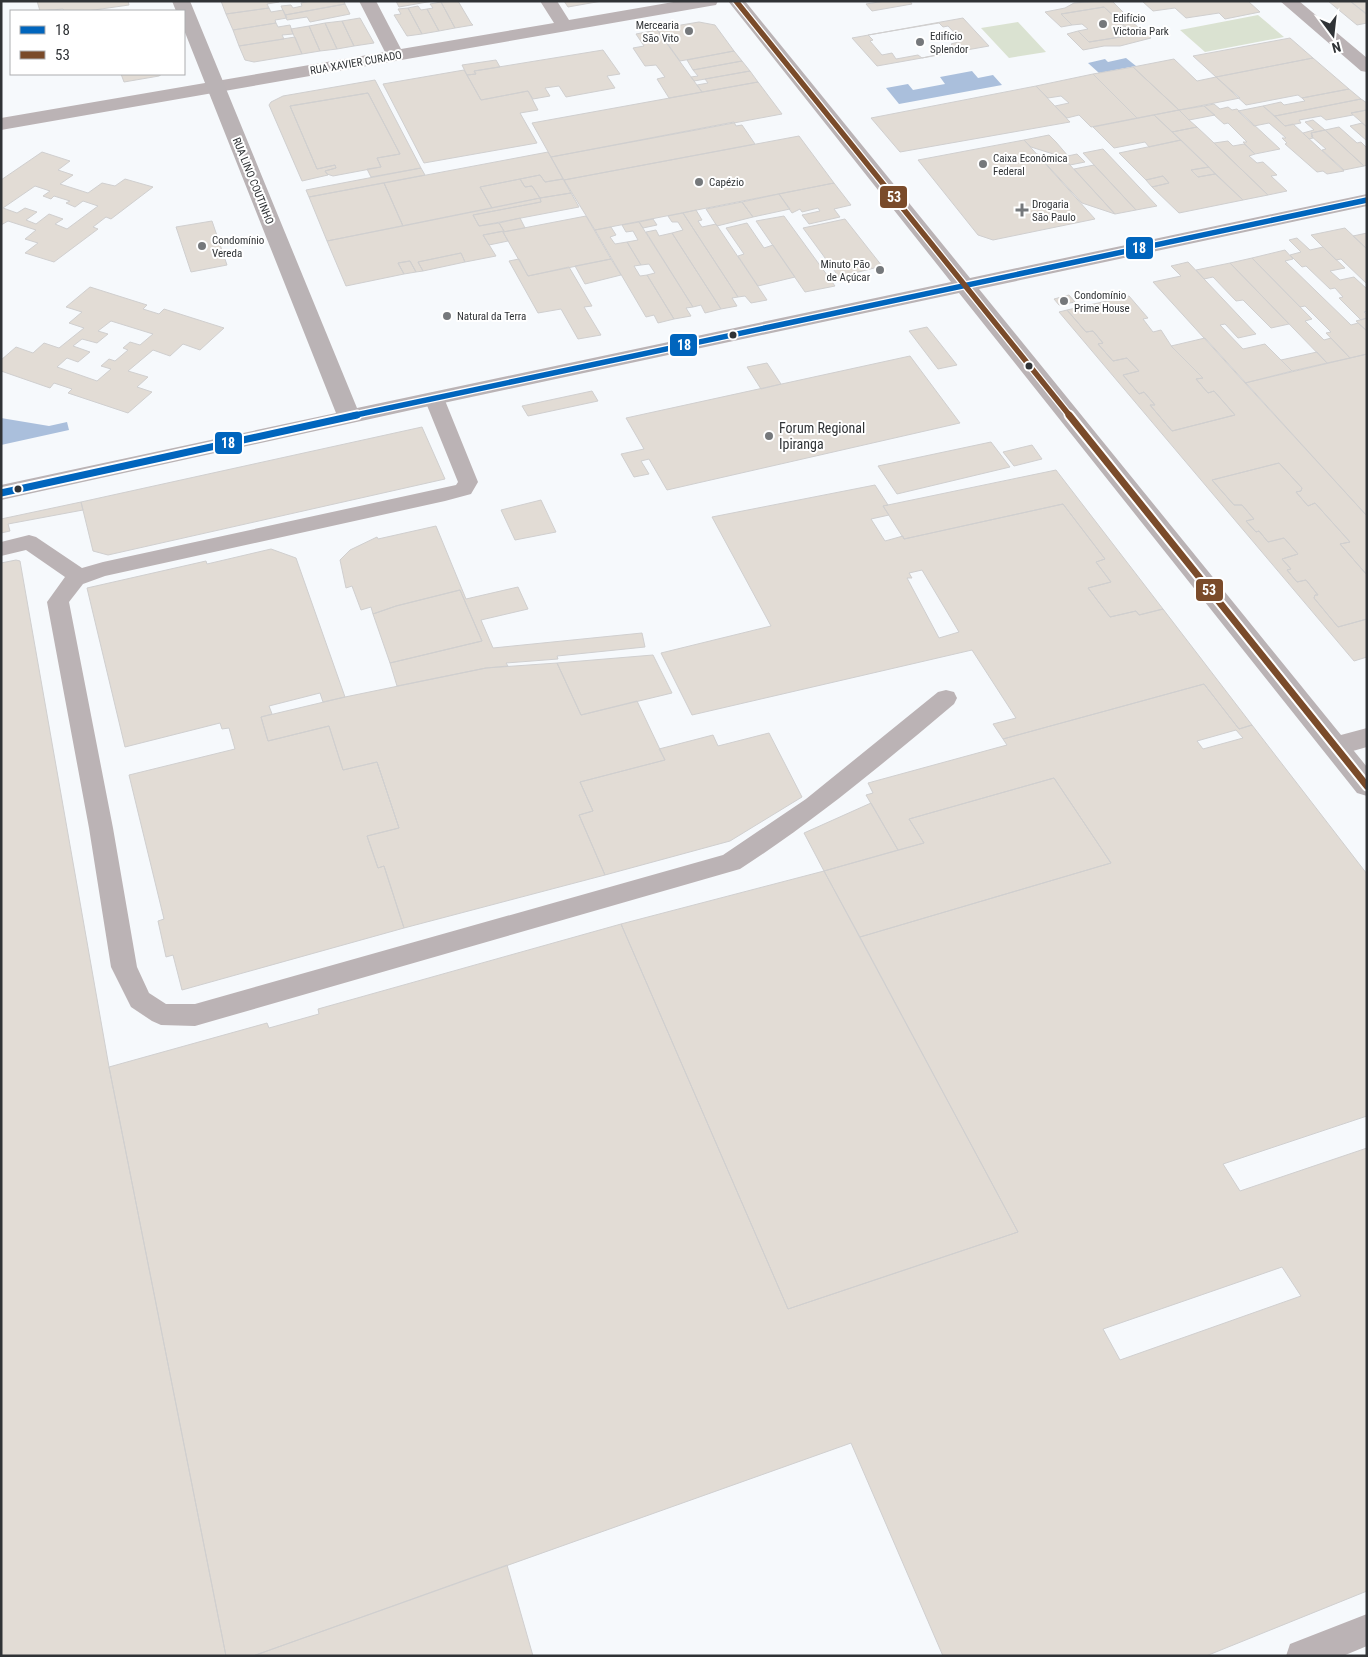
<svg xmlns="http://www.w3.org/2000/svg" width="1368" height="1657" viewBox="0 0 1368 1657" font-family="'Roboto Condensed',sans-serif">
<rect width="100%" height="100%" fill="#f6f9fc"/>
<!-- green -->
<path fill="#dae2d1" d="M1258,15L1284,37L1205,52L1180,30Z
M1018,22L1046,52L1009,58L981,28Z"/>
<!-- water -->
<path fill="#aabfdc" d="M1126,58L1136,66L1099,73L1088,63L1105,59L1108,62Z
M972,71L978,78L993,75L1002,85L899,104L886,88L908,84L913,90L945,84L940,77Z
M1,418L49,426L67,422L69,430L1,445Z"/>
<!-- building -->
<path fill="#e2dcd5" stroke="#d0cfcf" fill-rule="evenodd" d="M37,1H128L129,5L87,11H64L63,9L40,11Z
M221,1H279V2L267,4L269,8L226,14Z
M310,1H344L345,4L285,15L281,6L291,5L293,8L302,6L301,3Z
M396,1H433L399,7Z
M458,1L471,23L473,25L455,28L441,2Z
M564,1H602L568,7Z
M885,1H910L912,4L872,11L866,4Z
M1101,1H1112L1127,16L1116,18L1104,7L1061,14L1072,25L1061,27L1045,12L1065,8L1074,3Z
M1142,1H1248L1260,12L1225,19L1219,13L1186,18L1175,8L1153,11Z
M1328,1H1350L1367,14V23L1357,25Z
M1350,1H1367V14H1366Z
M441,2L455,28L439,31L427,9L433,8L430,4Z
M345,4L350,14L310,22L307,17L287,20L285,15Z
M418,6L421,10L427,9L439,31L422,34L408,8Z
M1104,7L1133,35L1089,42L1078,31L1088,29L1082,24L1072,25L1061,14Z
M269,8L271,12L283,10L287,18L275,20L276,23L233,30L226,14Z
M408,8L422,34L407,36L394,15L401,14L398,9Z
M360,18L374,43L354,46L342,21Z
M963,18L989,46L877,66L852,38Z
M342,21L354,46L337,49L325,23Z
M699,22L715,25L734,51L680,61L657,29Z
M1132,22L1151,38L1120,46H1104L1083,50L1067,34L1078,31L1089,42L1133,35L1122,23Z
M276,23L278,27L290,25L293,34L282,35L284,39L239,46L233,30Z
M325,23L337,49L320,51L309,26Z
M939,23L943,27L948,26L962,41L951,44L955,48L933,52L936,55L922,58L918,55L896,59L892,53L882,55L870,41L873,40L868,35Z
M309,26L320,51L302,54L291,29Z
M657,30L694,81L702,92L669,98L657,79L665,77L656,65L645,66L633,48L644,46L636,34Z
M295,37L302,54L254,62L245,60L239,46Z
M1290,38L1313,58L1216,77L1193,56Z
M603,50L620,74L607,76L615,88L566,97L559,86L545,88L550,96L533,99L528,91L481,100L467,75L476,74L474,71Z
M734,51L742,61L693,70L687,60Z
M1313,58L1349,89L1302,98L1298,95L1246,105L1216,77Z
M1174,59L1197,81L1216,77L1240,98L1179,110L1133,67Z
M496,60L500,67L474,71L476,74L467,75L462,65Z
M742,61L750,71L694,81L691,77L698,76L693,70Z
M1133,67L1179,110L1137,118L1093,74Z
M464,70L481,100L528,91L538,110L520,113L537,143L424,163L383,84Z
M750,71L758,82L702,92L697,85L708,83L705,79Z
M121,74H162L159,76L124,82Z
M1093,74L1137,118L1091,127L1079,115L1067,118L1055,106L1069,103L1061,96L1048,98L1036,86Z
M375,80L421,168L371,177L367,169L381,167L377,158L400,154L368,93L290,106L317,169L335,165L336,168L325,171L328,175L302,181L269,105L271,102L283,96Z
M758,82L782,114L551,157L532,123Z
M1036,86L1070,122L900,152L871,118Z
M1349,89L1361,99L1275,116L1263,106L1281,102L1284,105L1305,101L1302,98Z
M368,93L400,154L377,158L381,167L333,176L327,174L325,171L336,168L335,165L317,169L290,106Z
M1361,99L1367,103V110L1351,113L1353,115L1326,120L1321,116L1299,120L1301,123L1285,126L1275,116Z
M1214,104L1220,109L1228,107L1232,110L1237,109L1280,149L1255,154L1243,142H1247L1228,123L1224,124L1204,106Z
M1204,106L1215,115L1189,120L1179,110Z
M1263,106L1285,126L1293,124L1344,171L1327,174L1323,171L1317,172L1285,144L1287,143L1282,138H1286L1269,123L1254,126L1238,111Z
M1179,110L1189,120L1197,127L1172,132L1154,115Z
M1367,110V127L1351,113Z
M1154,115L1181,140L1149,147L1145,142L1114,148L1093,127Z
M1313,120L1325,130L1311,133L1313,138L1309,139L1303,133L1314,130L1305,122Z
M734,122L736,126L742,125L755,144L564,180L551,157Z
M1362,123L1367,127V141L1350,126Z
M1197,127L1214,143L1268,195L1243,200L1172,132Z
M1339,127L1357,143L1361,142L1367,148V165L1364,166L1325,130Z
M1325,130L1364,166L1344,170L1322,150L1326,149L1311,136H1313L1311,133Z
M1049,135L1056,142L1068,156L1063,157L1031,147L1024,140Z
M799,136L834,183L595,230L564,180Z
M1024,140L1095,219L993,240L978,235L918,160Z
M1181,140L1209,167L1191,170L1198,177L1215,174L1243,200L1179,213L1152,187L1169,183L1163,176L1146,180L1119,153Z
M1228,141L1233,146L1244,144L1255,154L1249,156L1257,163L1263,162L1277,175L1271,176L1287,191L1268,195L1214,143Z
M1103,149L1157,206L1136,210L1083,153Z
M42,152L70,161L58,170L73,175L60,184L88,193L102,183L115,186L125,179L153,187L111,219L106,217L93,227L98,229L54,262L25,253L38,243L25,239L36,230L8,221L1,225V180Z
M548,152L563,179L545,182L540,175L480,187L492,208L403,226L384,183Z
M1037,154L1069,164L1115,214L1082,203Z
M1077,154L1085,162L1070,165L1063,157Z
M1094,165L1136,210L1115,214L1074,169Z
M1209,167L1215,174L1198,177L1191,170Z
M421,168L425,175L309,197L306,190Z
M540,175L545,182L563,179L571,193L540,198L532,186L525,187L520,179Z
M1163,176L1169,183L1152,187L1146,180Z
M520,179L525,187L532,186L540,198L492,208L480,187Z
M384,183L403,226L327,241L309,197Z
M834,183L851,205L834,209L840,217L809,224L802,215L820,211L818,208L802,212L800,209L792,213L779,194Z
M35,186L50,191L43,196L51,199L54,196L70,201L66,203L75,207L83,201L98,206L67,229L55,224L63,219L49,214L36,224L26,220L37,212L25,208L17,213L3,208Z
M571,193L579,207L479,226L473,215L541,202L540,198Z
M779,194L790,209L753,217L742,202Z
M540,198L541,202L473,215L479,226L499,223L504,231L483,235L496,256L465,262L461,253L418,262L423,271L416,272L410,261L398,263L404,274L346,286L327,241Z
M742,202L753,217L717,226L706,209Z
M696,210L702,220L698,221L702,227L716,224L767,300L751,303L745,296L738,297L683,213Z
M683,213L738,297L732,298L737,306L721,309L672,233L683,230L678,222H672L668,216Z
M586,216L611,259L528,276L503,232Z
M784,216L835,286L805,292L756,221Z
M520,218L525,228L503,232L508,241L489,245L483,235L504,231L499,223Z
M653,219L657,225L643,228L639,222Z
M845,219L882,266L839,277L803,228Z
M212,221L227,265L191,272L176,227Z
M639,222L693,307L686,308L691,316L674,319L647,275L655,273L649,264L641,265L627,242L638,240L633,231L626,232L622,225Z
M747,223L764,248L773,245L795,277L758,286L738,256L744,254L726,228Z
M611,227L616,235L610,237L615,244L627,242L641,265L634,266L640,276L647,275L674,319L658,323L654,315L646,317L595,230Z
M1345,228L1367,249V284L1341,259L1336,260L1311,235Z
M656,230L659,236L672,233L721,309L705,313L701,305L693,307L646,232Z
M1367,233V249L1353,236Z
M1297,238L1310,250L1323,247L1345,268L1330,271L1340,280L1354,277L1367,289V311L1364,312L1367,314V318L1361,320L1339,298L1343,297L1335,288L1330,289L1306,266L1302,267L1290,255L1301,252L1289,240Z
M1285,250L1293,259L1285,261L1351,325L1358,323L1367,331V354L1350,358L1326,333L1331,332L1305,306L1300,307L1252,258Z
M461,253L465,262L423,271L418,262Z
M1252,258L1312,319L1305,321L1324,340L1331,338L1350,358L1327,363L1230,263Z
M519,259L528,276L569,267L592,306L584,307L601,335L578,339L561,309L538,313L509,261Z
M611,259L621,275L585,284L575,266Z
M410,261L416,272L404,274L398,263Z
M1188,262L1256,334L1238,338L1225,324L1220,325L1243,349L1265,344L1292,371L1245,383L1153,282L1181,276L1171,266Z
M1230,263L1289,324L1271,328L1243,300L1236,301L1213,277L1204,279L1196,270Z
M90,287L147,305L143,309L159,314L164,309L224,328L200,350L183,344L170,356L153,350L128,371L148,377L137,387L152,392L128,413L68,393L72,389L54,383L50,388L1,371V360L16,347L33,353L44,343L59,348L84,328L69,323L82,312L66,307Z
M1069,295L1075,302L1059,305L1054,299Z
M1129,296L1148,318L1143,319L1153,332L1161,330L1172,347L1203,378L1196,379L1208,393L1214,391L1235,415L1172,431L1150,405H1155L1144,392L1139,394L1123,375L1139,371L1127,358L1113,361L1098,344L1103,343L1093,331L1086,332L1067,310Z
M1067,310L1086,332L1093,331L1103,343L1098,344L1113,361L1127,358L1139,371L1123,375L1139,394L1144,392L1155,405H1150L1172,431L1235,415L1214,391L1208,393L1196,379L1203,378L1171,346L1205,338L1367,516V575L1340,544L1350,542L1315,503L1308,506L1296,492L1301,491L1302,488L1279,463L1212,480L1234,505H1242L1254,519L1246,521L1256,532L1259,531L1268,542L1284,538L1298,554L1282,559L1291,569L1287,570L1297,582L1306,580L1318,595H1315L1314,598L1338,627L1367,619V657L1354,661L1059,312Z
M1367,318V331L1356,321Z
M111,321L153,334L140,345L130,342L123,348L128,350L115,361L109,359L101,366L111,369L97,381L57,367L67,358L78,362L90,352L73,346L82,339L97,343L108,334L98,331Z
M927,327L957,365L938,369L909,331Z
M1317,352L1327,363L1292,371L1281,360Z
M1367,354V516L1245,383Z
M910,356L960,423L667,490L649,459L641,461L649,474L634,477L621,454L644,449L626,418Z
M767,363L781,384L761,389L747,367Z
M592,391L598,401L528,416L522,406Z
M422,427L445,479L108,555L93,551L81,502Z
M991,442L1010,467L897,494L878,466Z
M1032,445L1042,459L1014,466L1003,452Z
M1279,463L1302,488L1301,491L1296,492L1308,506L1315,503L1350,542L1340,544L1367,575V619L1338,627L1314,598L1315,595H1318L1306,580L1297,582L1287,570L1291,569L1282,559L1298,554L1284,538L1268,542L1259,531L1256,532L1246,521L1254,519L1242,505H1234L1212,480Z
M1056,470L1163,609L1139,615L1136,611L1110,617L1088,588L1111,582L1096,562L1105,559L1063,504L904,539L883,506Z
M875,485L888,505L883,506L889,515L871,519L885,541L903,536L904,539L1063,504L1105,559L1096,562L1111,582L1088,588L1110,617L1136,611L1139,615L1163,609L1252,725L1239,729L1204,684L1003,739L993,724L1016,718L972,650L692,715L661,653L771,626L712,517ZM922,570L959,632L939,638L907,578H912L909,573Z
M541,500L556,532L515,540L501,510Z
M81,502L83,510L8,524L10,531L1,533V519Z
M436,526L466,599L518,587L528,609L481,620L493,648L642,633L645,647L557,656L558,659L506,663L508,666L486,668L397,686L390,663L482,641L460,590L396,606L373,614L371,607L361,610L352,586L346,588L340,560L350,550L377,537L378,539Z
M271,549L296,558L345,697L323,702L320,693L269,706L272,714L261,717L268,741L329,726L343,770L377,762L399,828L367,836L378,868L384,866L404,928L182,990L173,955L166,957L158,921L164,919L129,775L235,749L229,728L222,729L220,723L125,747L87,588L206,561L207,564Z
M16,560L20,561L109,1067L226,1656H1V563Z
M460,590L482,641L390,663L373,614L396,606Z
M653,655L672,693L581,715L557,663Z
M557,663L581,715L637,701L665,760L580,782L593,811L579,815L605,875L404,928L384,866L378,868L367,836L399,828L377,762L343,770L329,726L268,741L261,717L345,697L486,668Z
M1204,684L1239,729L1252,725L1367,874V1116L1223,1164L1240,1191L1367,1148V1591L1206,1656H943L851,1443L253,1656H226L109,1067L267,1023L269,1028L319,1014L318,1009L621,924L788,1309L1018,1232L860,937L1111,863L1054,778L909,819L924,843L898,850L866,795L873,793L868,783L1007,745L1003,739ZM1236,730L1243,738L1203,749L1197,741ZM1282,1267L1301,1296L1120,1360L1103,1329Z
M769,733L802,797L730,841L605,875L579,815L593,811L580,782L665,760L659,749L713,735L718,746Z
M1054,778L1111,863L860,937L824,871L924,843L909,819Z
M871,803L898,850L824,871L804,833Z
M824,871L1018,1232L788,1309L621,924Z
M507,1565L533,1656H253Z"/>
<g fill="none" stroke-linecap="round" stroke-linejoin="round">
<!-- lane -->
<path fill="#bbb3b5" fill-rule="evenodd" d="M434,392L441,394L444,398L478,482L471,494L445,501L105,576L83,584L69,602L113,828L137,967L149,993L166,1004H195L723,855L806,799L938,692L946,690L954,692L957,698L954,704C885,762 816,820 740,869L195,1026L161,1025L152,1021L131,1007L111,967L89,828L47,602L65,577L26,550L1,556V542L29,535L36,537L82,568L103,562L456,485L458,482L424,398L427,394Z
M1367,1614V1646L1343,1656H1286L1290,1644Z"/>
<!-- street -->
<path fill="#bbb3b5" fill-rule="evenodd" d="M359,1H376L401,49L554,23L540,1H557L569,20L679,1H718L716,5L710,6L1,130V118L385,52Z
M1280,1H1299L1367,58V72L1361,71Z
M1367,728V747L1335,756L1326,753L1322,746L1326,739Z"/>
<!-- secondary -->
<path fill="#bab3b5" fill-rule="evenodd" d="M172,1H190L357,408L951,282L728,1H745L970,278L1367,194V206L979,289L1367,767V796L1357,793L959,293L434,405L1,500V485L336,413L184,30V11H176Z"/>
<!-- bus-1-far1 casing -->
<g stroke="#fff" stroke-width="8">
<path id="bus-1-far1" d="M351,416L1367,200"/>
</g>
<!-- bus-1 casing -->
<g stroke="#fff" stroke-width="11">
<path id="bus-1" d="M1,493L357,415"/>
</g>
<!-- bus-2-far1 casing -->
<g stroke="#fff" stroke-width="8">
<path id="bus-2-far1" d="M736,1L1070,416"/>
</g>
<!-- bus-2 casing -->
<g stroke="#fff" stroke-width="11">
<path id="bus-2" d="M1069,415L1367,786"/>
</g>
<!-- bus-1-far1 -->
<use href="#bus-1-far1" stroke="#0065bd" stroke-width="5.5"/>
<!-- bus-1 -->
<use href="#bus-1" stroke="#0065bd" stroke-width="7"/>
<!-- bus-2-far1 -->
<use href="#bus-2-far1" stroke="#7a4b2a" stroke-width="5.5"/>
<!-- bus-2 -->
<use href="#bus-2" stroke="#7a4b2a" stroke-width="7"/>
</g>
<!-- markers -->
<g fill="#75787b" stroke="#fff" stroke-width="2">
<circle cx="1103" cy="24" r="5"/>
<circle cx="689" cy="31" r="5"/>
<circle cx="920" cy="42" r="5"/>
<circle cx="983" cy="164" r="5"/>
<circle cx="699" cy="182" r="5"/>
<path d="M1019.5 202.5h5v5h5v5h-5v5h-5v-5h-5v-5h5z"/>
<circle cx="202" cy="246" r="5"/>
<circle cx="880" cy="270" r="5"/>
<circle cx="1064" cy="301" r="5"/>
<circle cx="447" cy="316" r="5"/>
<circle cx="769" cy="436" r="5"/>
</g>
<g fill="#303336" stroke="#fff" stroke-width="2">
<circle cx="733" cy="335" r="4.5"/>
<circle cx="1029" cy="366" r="4.5"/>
<circle cx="18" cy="489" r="4.5"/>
</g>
<g text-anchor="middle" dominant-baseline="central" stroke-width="4" stroke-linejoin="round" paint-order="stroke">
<!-- far-poi labels -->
<g font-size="11" fill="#303336" stroke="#fff" text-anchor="start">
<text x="1113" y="18">Edifício<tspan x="1113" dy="13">Victoria Park</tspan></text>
<text x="679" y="25" text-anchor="end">Mercearia<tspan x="679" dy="13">São Vito</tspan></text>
<text x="930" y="36">Edifício<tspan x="930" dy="13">Splendor</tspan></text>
<text x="993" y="158">Caixa Econômica<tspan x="993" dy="13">Federal</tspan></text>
<text x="709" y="182">Capézio</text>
<text x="1032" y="204">Drogaria<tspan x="1032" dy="13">São Paulo</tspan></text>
<text x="212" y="240">Condomínio<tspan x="212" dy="13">Vereda</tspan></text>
<text x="870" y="264" text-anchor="end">Minuto Pão<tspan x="870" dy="13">de Açúcar</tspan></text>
<text x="1074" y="295">Condomínio<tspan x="1074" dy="13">Prime House</tspan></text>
<text x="457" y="316">Natural da Terra</text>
</g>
<!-- far-street labels -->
<g font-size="11" fill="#303336" stroke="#fff">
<text transform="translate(356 63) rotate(-10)">RUA XAVIER CURADO</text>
<text transform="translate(253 181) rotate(68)">RUA LINO COUTINHO</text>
</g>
<!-- poi labels -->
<g font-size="14" fill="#303336" stroke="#fff" text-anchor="start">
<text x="779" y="428">Forum Regional<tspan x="779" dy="16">Ipiranga</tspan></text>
</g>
</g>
<g stroke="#fff" stroke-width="2">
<rect x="879" y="185" width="29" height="24" rx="5" fill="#7a4b2a"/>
<rect x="1125" y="236" width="29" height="24" rx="5" fill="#0065bd"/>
<rect x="669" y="333" width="29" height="24" rx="5" fill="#0065bd"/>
<rect x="214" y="431" width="29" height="24" rx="5" fill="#0065bd"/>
<rect x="1195" y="578" width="29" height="24" rx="5" fill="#7a4b2a"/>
</g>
<g font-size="14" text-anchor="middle" font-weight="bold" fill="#fff">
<text x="894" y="202">53</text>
<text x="1139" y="253">18</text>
<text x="684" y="350">18</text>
<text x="228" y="448">18</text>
<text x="1209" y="595">53</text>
</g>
<!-- border -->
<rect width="1368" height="1657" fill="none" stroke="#303336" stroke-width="5"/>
<!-- legend -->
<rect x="10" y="10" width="175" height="65" fill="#ffffff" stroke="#acadaf"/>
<rect x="20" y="26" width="25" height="8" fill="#0065bd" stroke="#acadaf"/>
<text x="55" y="35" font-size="15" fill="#303336">18</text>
<rect x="20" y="51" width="25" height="8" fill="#7a4b2a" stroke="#acadaf"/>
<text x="55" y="60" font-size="15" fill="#303336">53</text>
<!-- north arrow -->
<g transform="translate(1333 35) rotate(165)" stroke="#ffffff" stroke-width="4" paint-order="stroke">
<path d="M0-4L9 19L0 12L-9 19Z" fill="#303336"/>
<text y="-8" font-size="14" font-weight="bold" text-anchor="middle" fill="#303336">N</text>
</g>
</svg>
